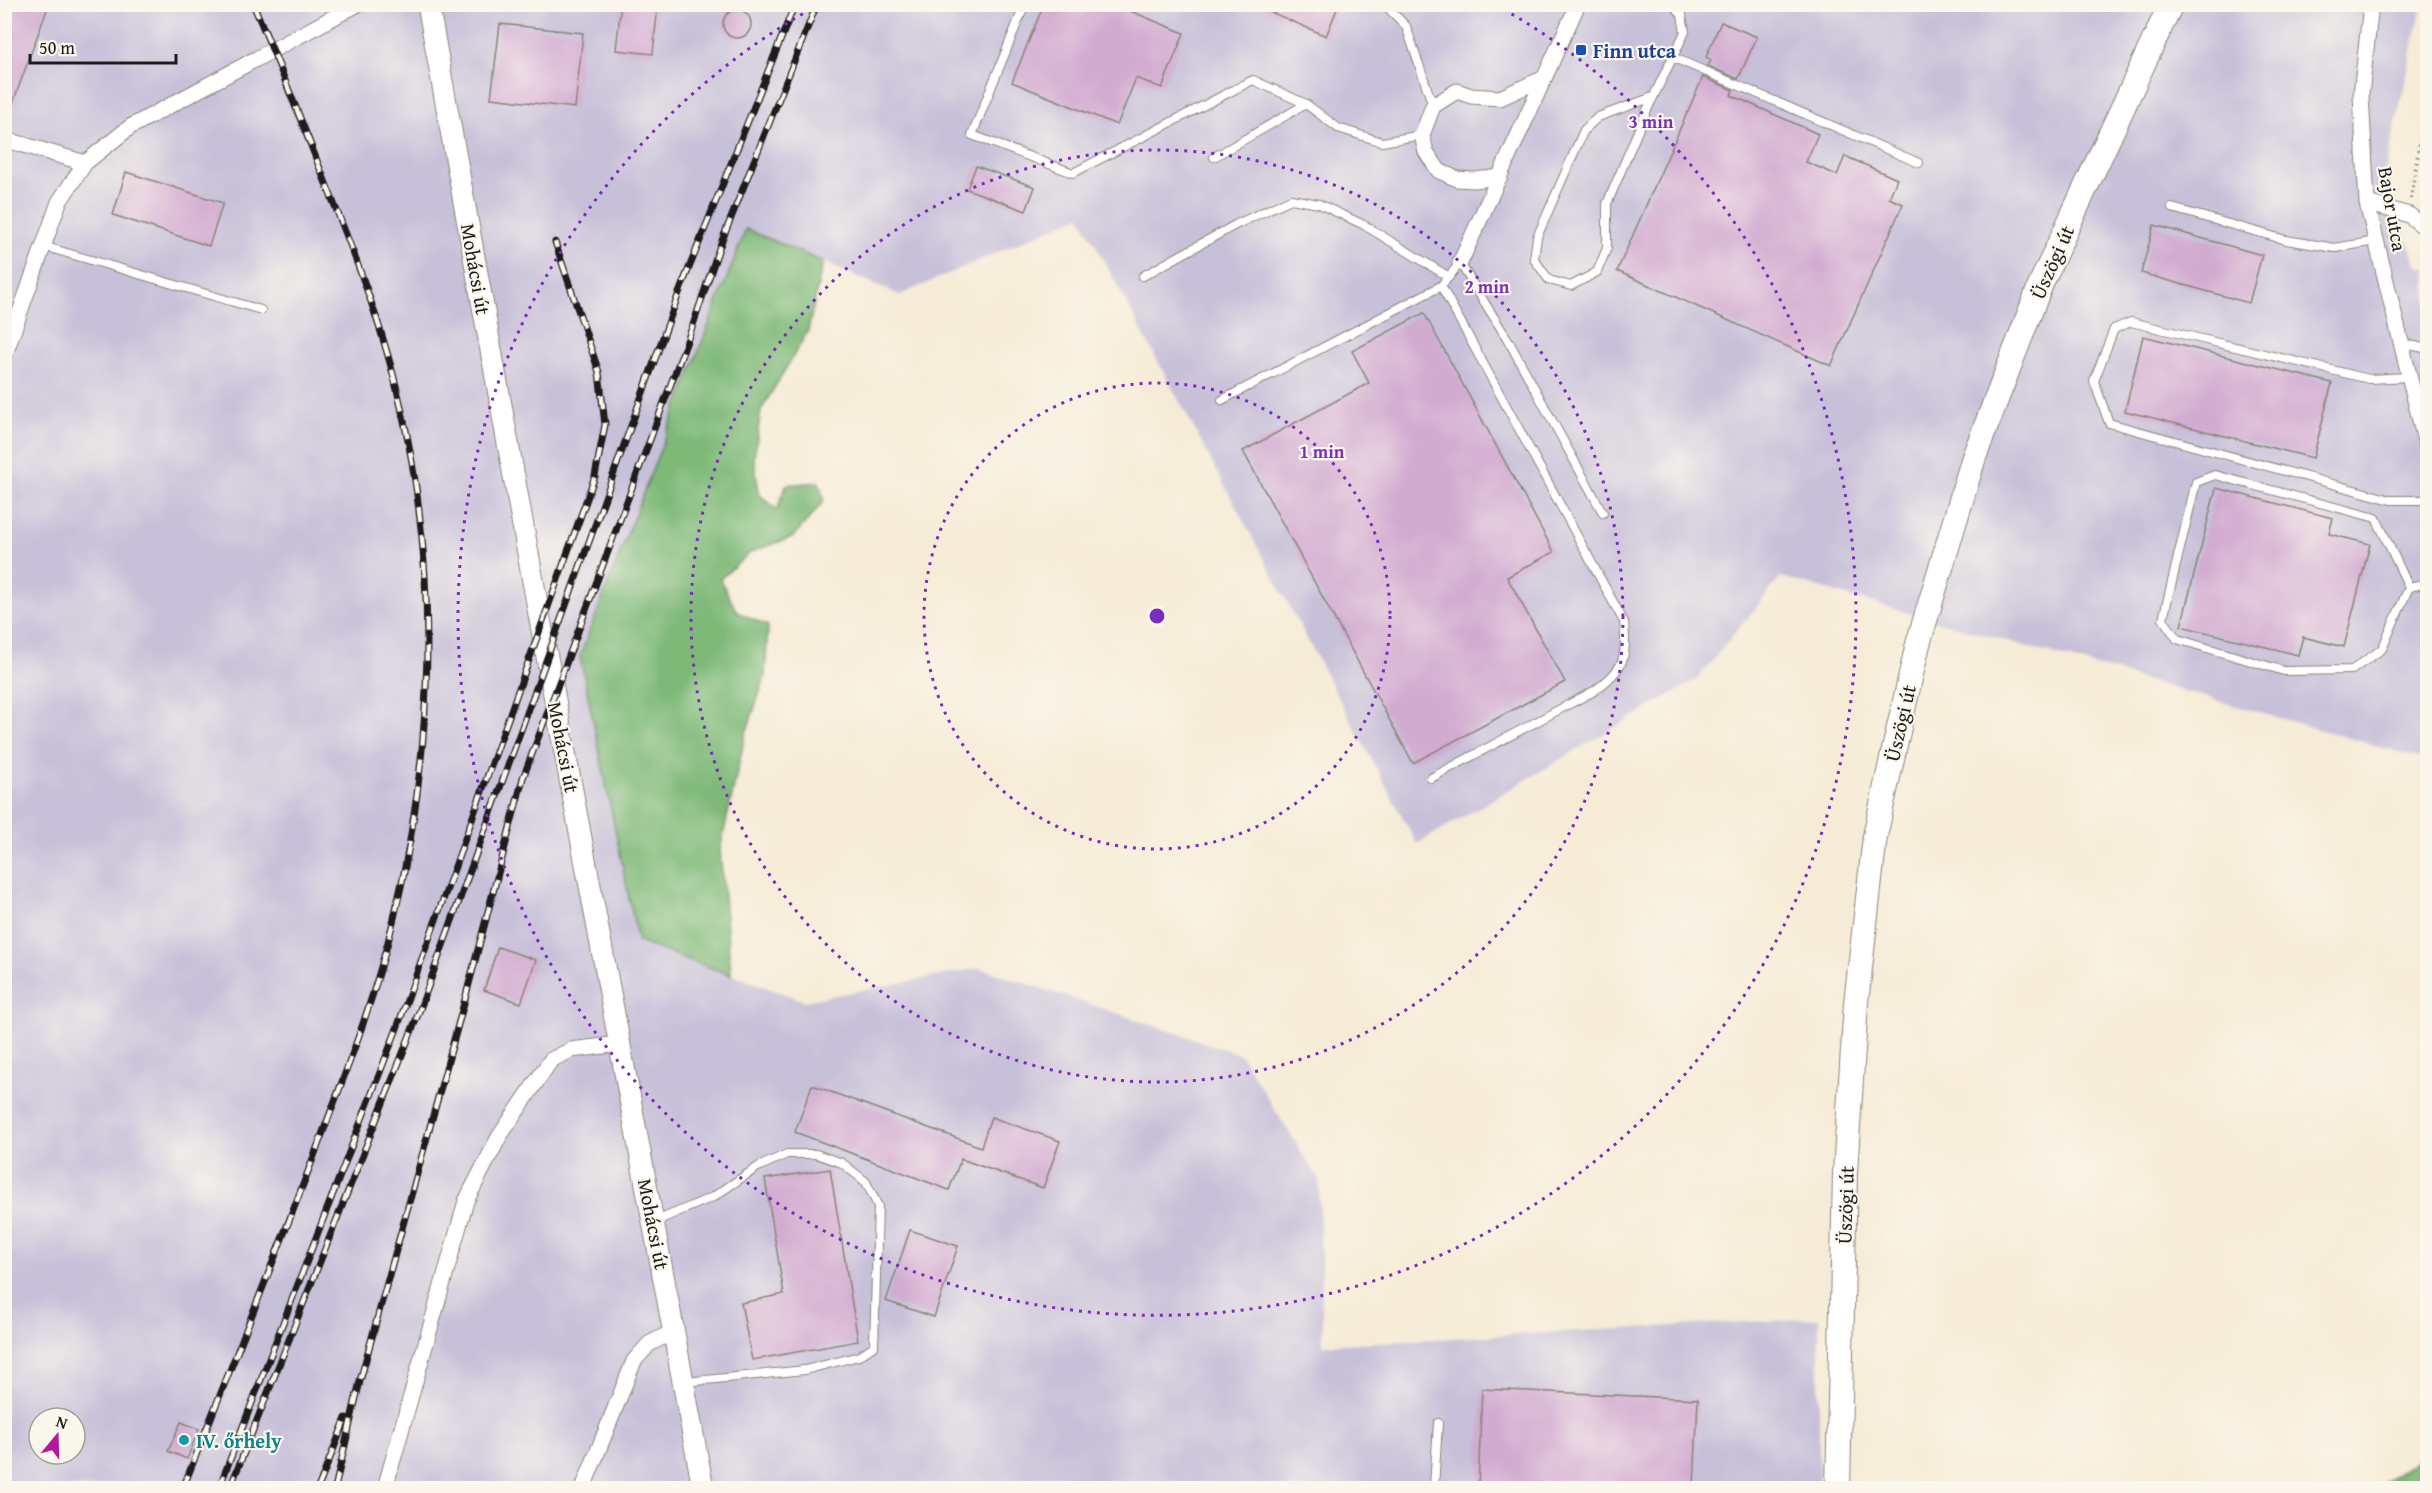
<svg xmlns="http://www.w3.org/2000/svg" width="2432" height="1493" viewBox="0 0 2432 1493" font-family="'Gentium Book Plus',serif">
<rect width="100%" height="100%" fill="#fbf7ec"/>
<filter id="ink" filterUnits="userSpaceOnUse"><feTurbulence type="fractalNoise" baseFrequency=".0167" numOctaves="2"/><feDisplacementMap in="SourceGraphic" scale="12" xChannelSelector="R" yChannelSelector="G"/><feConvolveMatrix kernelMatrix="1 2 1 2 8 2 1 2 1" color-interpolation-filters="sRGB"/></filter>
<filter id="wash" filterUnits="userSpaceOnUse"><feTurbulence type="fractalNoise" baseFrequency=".008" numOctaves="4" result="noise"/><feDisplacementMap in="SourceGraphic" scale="24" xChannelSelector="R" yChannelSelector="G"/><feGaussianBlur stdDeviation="1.35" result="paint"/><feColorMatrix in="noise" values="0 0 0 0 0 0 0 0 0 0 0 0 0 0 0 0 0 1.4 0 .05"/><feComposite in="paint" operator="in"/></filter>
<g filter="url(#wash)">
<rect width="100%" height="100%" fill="#f6ebd6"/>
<!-- industrial -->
<path fill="#c7c0d9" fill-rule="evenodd" d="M5,5H2422L2383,182L2418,266L2427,269V760L1781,577L1697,679L1417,844L1080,216L900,295L746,229L638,942L805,1001L980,968L1240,1054L1319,1180L1323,1345L1819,1318V1488H5ZM39,1418H75V1454H39Z"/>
<!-- forest -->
<path fill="#7eb978" stroke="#4d6a4a" stroke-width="1.5" d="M746,229L823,262L808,331L761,410L754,458L759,494L777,510L786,485L819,482L824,501L793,537L751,552L720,579L737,612L768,626L765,677L745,736L720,850L731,975L638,942L580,656Z
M2427,1452V1488H2377Z"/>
<g id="blocks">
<!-- building -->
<path fill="#d2abd1" d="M4,4H49L7,119H4Z
M621,4H658L653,54L616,50Z
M1044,4H1113L1184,33L1162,88L1136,78L1117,125L1012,82Z
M1252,4H1339L1326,36Z
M723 24a14 14 0 1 1 28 0a14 14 0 1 1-28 0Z
M1721,22L1757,37L1738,79L1708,66L1711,60L1706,57Z
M500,24L583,33L575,108L491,98Z
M1703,77L1733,90L1731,95L1818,134L1806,162L1837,175L1845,156L1897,179L1889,198L1903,204L1831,366L1617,271Z
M976,166L1035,187L1026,211L967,189Z
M126,172L223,203L209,246L113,215Z
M2154,225L2262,255L2249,303L2141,273Z
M1424,313L1554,552L1507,577L1565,682L1413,763L1243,451L1369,383L1352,351Z
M2143,336L2332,383L2313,458L2125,411Z
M2216,488L2333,518L2329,534L2370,544L2344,647L2303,637L2298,655L2181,626Z
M498,947L536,960L521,1003L484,990Z
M812,1085L981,1147L991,1117L1060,1141L1043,1188L961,1159L949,1190L795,1132Z
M830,1169L858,1341L752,1360L741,1303L784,1294L765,1179Z
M910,1230L958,1246L934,1317L886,1301Z
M1482,1389L1698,1399L1694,1488H1478Z
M181,1422L199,1429L187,1459L168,1451Z"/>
</g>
</g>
<g filter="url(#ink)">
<use href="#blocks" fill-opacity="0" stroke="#898479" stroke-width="1.5"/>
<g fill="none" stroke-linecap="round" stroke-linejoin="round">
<!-- service casing -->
<g stroke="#898479" stroke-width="10">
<path id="service" d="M1025,4L972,135L1073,173L1253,80L1306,104
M1384,4L1406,26L1433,106
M1672,57L1919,163
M1653,97L1598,117L1584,130L1537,237L1534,259L1549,280L1571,286L1597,272L1607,248V204L1646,112L1685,32L1682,15L1673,4
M1214,157L1306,104L1338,128L1382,142L1422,135
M2172,208L2286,240L2335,248L2376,241
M43,246L261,310
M1143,276L1237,224L1291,199L1319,204L1364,225L1449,277
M2401,343L2428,349
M2409,377L2369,379L2131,322L2114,329L2094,381L2109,423L2391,500H2428
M1222,400L1441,286L1460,263L1508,340L1603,513
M2215,475L2376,518L2409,587L2382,649L2352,670L2284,671L2177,639L2163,619L2196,482Z
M2409,587L2428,583
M1431,778L1594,691C1623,670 1628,659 1624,622L1441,286
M656,1221L713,1197L758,1167L787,1154H816L842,1163L866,1182L878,1206L874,1346L859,1356L805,1370L685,1382
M1434,1488L1438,1423"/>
</g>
<!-- minor casing -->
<g stroke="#898479" stroke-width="17">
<path id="minor" d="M2371,4L2361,95L2367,203L2428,453
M4,139L85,163
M1500,177L1474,180L1457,179L1439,171L1426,152L1422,135L1433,106L1457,91L1471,96L1500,98L1544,78
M2367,203L2409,215L2428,230
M1460,263L1578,4
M4,357L59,202L85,163L130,127L358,4
M385,1488L466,1201L499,1137L551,1060L571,1050L620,1044
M583,1488L634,1361L649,1344L674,1331"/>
</g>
<!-- secondary casing -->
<g stroke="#898479" stroke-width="23">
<path id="secondary" d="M428,4L541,625L703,1488"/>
</g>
<!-- primary casing -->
<g stroke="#898479" stroke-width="26">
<path id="primary" d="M1838,1488L1845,1173L1856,1003L1875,836L1897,736L1918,644L1974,457L2042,281L2171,4"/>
</g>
<!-- path -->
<path stroke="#898479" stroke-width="4" stroke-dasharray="1.5 4.5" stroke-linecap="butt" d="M2411,199L2428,90"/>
<!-- service -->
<use href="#service" stroke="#fff" stroke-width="8"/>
<!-- minor -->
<use href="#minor" stroke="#fff" stroke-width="15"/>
<!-- secondary -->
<use href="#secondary" stroke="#fff" stroke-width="21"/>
<!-- primary -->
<use href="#primary" stroke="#fff" stroke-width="24"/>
<!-- rail casing -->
<g stroke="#1c1c1c" stroke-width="7">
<path id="rail" d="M183,1488C229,1372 276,1257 320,1140C348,1067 376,994 394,918C434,752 439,573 401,407C383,325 352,248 321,171C299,115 277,59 253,4
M219,1488L396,1031L595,476L605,425L599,372L555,242
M230,1488L416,1020L679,293L795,4
M318,1488L346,1418
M335,1488L360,1381L464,1003L523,778L693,325L719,248L817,4"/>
</g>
<!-- rail -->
<use href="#rail" stroke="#fbf7ec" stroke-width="4.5" stroke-dasharray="14" stroke-linecap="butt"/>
</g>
</g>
<!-- distance rings -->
<g fill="none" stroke="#7b2cbf" stroke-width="3" stroke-dasharray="3 6">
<circle cx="1157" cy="616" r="233"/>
<circle cx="1157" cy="616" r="466"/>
<path d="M1496 5A699 699 0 1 1 818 5"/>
</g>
<!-- markers -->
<rect fill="#1a4fb4" stroke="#fbf7ec" stroke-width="2" x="1575" y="44" width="12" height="12" rx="3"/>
<circle fill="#0f9aa8" stroke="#fbf7ec" stroke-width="2" cx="184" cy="1440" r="6"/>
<g text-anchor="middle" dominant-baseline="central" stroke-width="4.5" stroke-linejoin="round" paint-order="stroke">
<!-- transit labels -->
<g font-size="20" font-weight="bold" fill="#164399" stroke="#fbf7ec" text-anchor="start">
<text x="1593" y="50">Finn utca</text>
</g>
<!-- street labels -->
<g font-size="20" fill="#1c1c1c" stroke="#fbf7ec">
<text transform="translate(2393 209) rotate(80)">Bajor utca</text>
<text transform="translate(2052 262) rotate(-66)">Üszögi út</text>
<text transform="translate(476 269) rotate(80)">Mohácsi út</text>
<text transform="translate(1900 723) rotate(-77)">Üszögi út</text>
<text transform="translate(564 747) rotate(79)">Mohácsi út</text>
<text transform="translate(1845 1205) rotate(-88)">Üszögi út</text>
<text transform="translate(654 1224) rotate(79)">Mohácsi út</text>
</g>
<!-- culture labels -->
<g font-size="20" font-weight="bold" fill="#0d838f" stroke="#fbf7ec" text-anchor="start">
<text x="196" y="1440">IV. őrhely</text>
</g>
</g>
<circle cx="1157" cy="616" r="9" fill="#7b2cbf" stroke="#fbf7ec" stroke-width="3"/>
<g font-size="18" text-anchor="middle" font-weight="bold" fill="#7b2cbf" stroke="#fbf7ec" stroke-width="4.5" stroke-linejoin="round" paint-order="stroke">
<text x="1651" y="128">3 min</text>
<text x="1487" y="293">2 min</text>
<text x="1322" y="458">1 min</text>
</g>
<!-- margin -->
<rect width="2432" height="1493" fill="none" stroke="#fbf7ec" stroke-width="24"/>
<!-- north arrow -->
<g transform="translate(57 1436) rotate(19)"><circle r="28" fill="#fbf7ec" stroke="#a29f99" stroke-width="1.5"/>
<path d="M0-4.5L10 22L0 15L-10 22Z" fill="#b5179e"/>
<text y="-9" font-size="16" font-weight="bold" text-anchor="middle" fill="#1c1c1c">N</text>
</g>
<!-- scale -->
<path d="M30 54v9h146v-9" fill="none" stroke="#1c1c1c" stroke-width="3"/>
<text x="39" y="54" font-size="18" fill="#1c1c1c" stroke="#fbf7ec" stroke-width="4.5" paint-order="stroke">50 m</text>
</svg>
